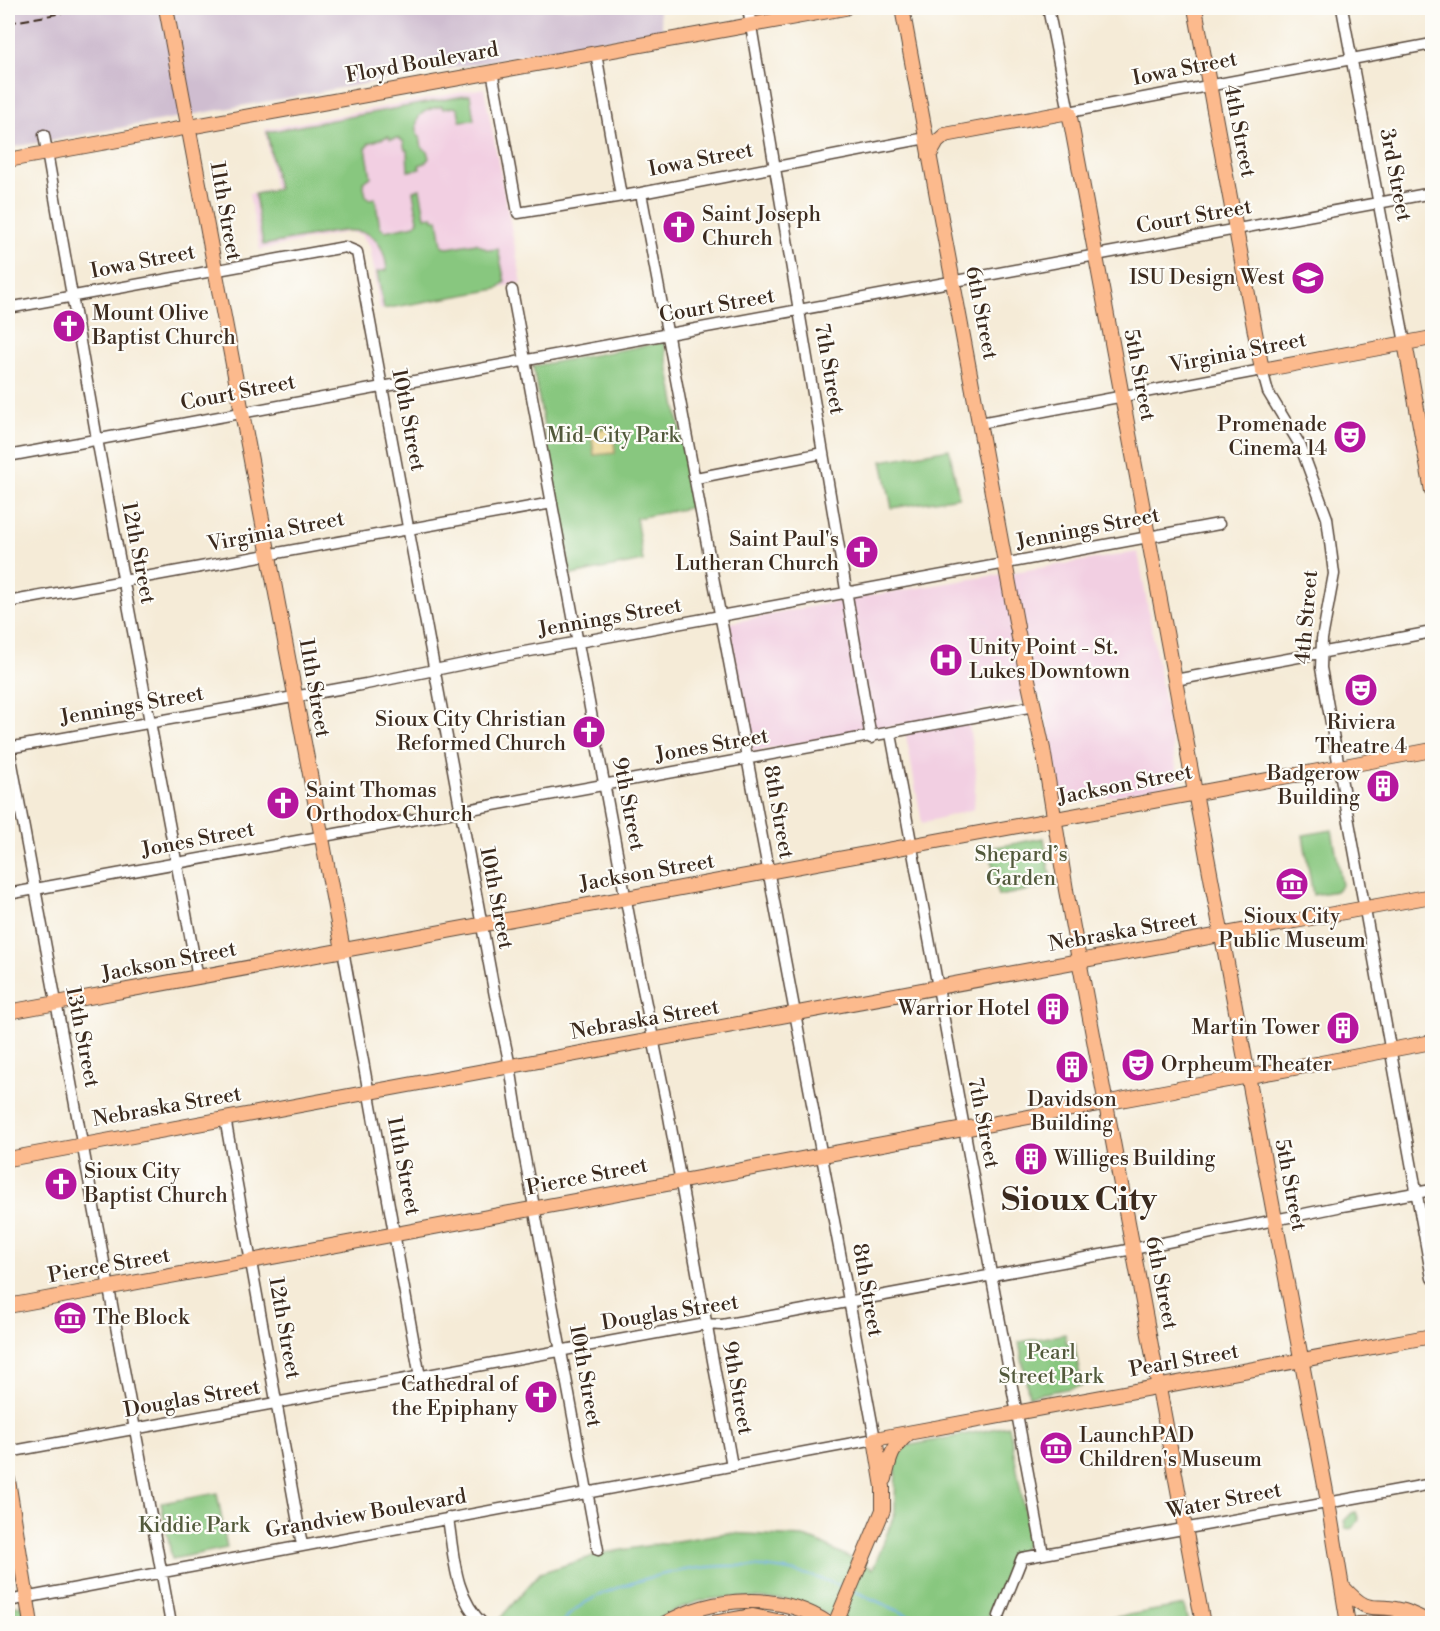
<svg xmlns="http://www.w3.org/2000/svg" width="1440" height="1631" viewBox="0 0 1440 1631" font-family="'Libre Bodoni',serif">
<rect width="100%" height="100%" fill="#fdfcf7"/>
<filter id="ink" filterUnits="userSpaceOnUse"><feTurbulence type="fractalNoise" baseFrequency=".0167" numOctaves="2"/><feDisplacementMap in="SourceGraphic" scale="12" xChannelSelector="R" yChannelSelector="G"/><feConvolveMatrix kernelMatrix="1 2 1 2 8 2 1 2 1" color-interpolation-filters="sRGB"/></filter>
<filter id="wash" filterUnits="userSpaceOnUse"><feTurbulence type="fractalNoise" baseFrequency=".008" numOctaves="4" result="noise"/><feDisplacementMap in="SourceGraphic" scale="24" xChannelSelector="R" yChannelSelector="G"/><feGaussianBlur stdDeviation="1.35" result="paint"/><feColorMatrix in="noise" values="0 0 0 0 0 0 0 0 0 0 0 0 0 0 0 0 0 1.4 0 .05"/><feComposite in="paint" operator="in"/></filter>
<g filter="url(#wash)">
<rect width="100%" height="100%" fill="#f5ebd7"/>
<!-- built -->
<path fill="#f2cfe2" d="M484,88L522,283L380,310L370,246L361,235L349,232L260,250L249,194L274,188L265,129Z
M1138,552L1179,783L1063,806L1042,697L967,713L976,770L974,809L922,823L904,724L752,752L729,623L855,598Z"/>
<!-- industrial -->
<path fill="#cfbdd0" d="M8,8H658L663,30L8,148Z"/>
<!-- green -->
<path fill="#88c77f" stroke="#62784e" stroke-width="1.5" d="M470,95L474,120L460,121L458,109L454,107L443,109L442,106C421,110 413,116 418,137H420L422,148L427,151L429,158L425,163L419,165L420,169L408,171L407,150H405L403,141L398,138L390,139L389,136L369,143L366,148L371,177L363,182L366,196L369,199L375,198L380,227L385,231L415,225L418,220L413,191L420,189L425,217L433,216V220L438,219L442,245L448,248L476,243L488,250L498,249L505,282L497,289L384,309L377,272L387,270C382,224 355,228 318,235C300,238 281,242 263,245L255,194L278,189L267,132Z
M664,342L694,507L636,518L643,561L571,575L533,366Z
M949,449L959,497L892,508L882,461Z
M1332,830L1342,885L1336,891L1313,895L1303,835Z
M1044,838L1052,886L998,896L990,848Z
M1065,1334L1067,1344L1074,1343L1082,1386L1029,1396L1019,1342Z
M1009,1426L1030,1540L1013,1560L988,1617L1007,1623H853L788,1600L731,1597L703,1600L677,1609L651,1623L495,1624L540,1573L604,1553L726,1533L803,1537L816,1541L873,1569L895,1513L896,1456L906,1446Z
M217,1493L227,1548L172,1559L161,1503Z
M1356,1512L1359,1520L1353,1528L1346,1529L1344,1521L1352,1513Z
M23,1605L26,1623L8,1624V1607Z
M1184,1605L1188,1623H1079L1089,1622Z"/>
<!-- sand -->
<path fill="#eeda9e" stroke="#94825e" stroke-width="1.5" d="M613,428L615,453L594,455L591,430Z"/>
<g fill="none" stroke-linecap="round" stroke-linejoin="round">
<!-- stream -->
<path stroke="#71b0e4" stroke-width="2" d="M854,1591L928,1624
M561,1624C580,1600 607,1591 635,1582C706,1560 777,1559 846,1588"/>
</g>
</g>
<g filter="url(#ink)">
<g fill="none" stroke-linecap="round" stroke-linejoin="round">
<!-- minor casing -->
<g stroke="#57473a" stroke-width="13">
<path id="minor" d="M748,8L871,738
M1048,8L1069,112L1432,44
M1342,8L1405,343
M596,53L621,196
M492,71L518,213L641,193L926,138
M44,135L97,439L198,978
M512,290L639,970L668,1111L732,1466
M8,308L345,247L357,252L495,996L510,1066L521,1137L598,1550
M980,423L1262,370L1268,392L1300,445L1327,518L1334,574L1322,639L1321,668L1432,1278
M8,456L1432,193
M696,478L823,453
M8,602L552,503
M1175,680L1432,632
M891,734L1043,1554
M8,742L171,1624
M8,748L366,684L508,655L1219,524
M8,894L1034,706
M343,950L420,1377
M225,1118L302,1545
M1342,1206L1432,1190
M8,1452L706,1324L722,1325L777,1315L1133,1249L1338,1207
M448,1518C454,1556 454,1596 483,1624
M8,1601L875,1439L641,193
M999,1616L1022,1558L1432,1484"/>
</g>
<!-- major casing -->
<g stroke="#57473a" stroke-width="16">
<path id="major" d="M166,8L343,950
M902,8L1017,627
M1195,8L1262,370L1432,338
M929,156L937,142L945,135L1069,112L1188,750
M8,160L845,8
M1405,343L1432,491
M1018,633L1043,749L1066,890L1203,1624
M1411,754L1432,750
M1188,755L1328,1502L1348,1624
M1297,775L1408,754
M1295,921L1432,896
M8,1012L1294,775
M1321,1063L1432,1042
M1178,1089L1316,1064
M8,1159L1290,922
M8,1306L1174,1090
M885,1479C889,1459 892,1447 908,1434
M8,1480L31,1624
M1343,1587C1372,1619 1372,1601 1404,1611C1413,1614 1422,1619 1431,1623
M664,1624C712,1596 782,1591 829,1624
M707,1624L753,1616L791,1624
M835,1624L883,1510V1487L875,1439L1432,1336
M1358,1624L1421,1622"/>
</g>
<!-- minor -->
<use href="#minor" stroke="#fff" stroke-width="10"/>
<!-- major -->
<use href="#major" stroke="#fcba8d" stroke-width="14"/>
<!-- rail -->
<path stroke="#3b2a1e" stroke-width="2" stroke-dasharray="9 4.5" stroke-linecap="butt" d="M8,10L24,8
M8,23L89,8"/>
</g>
</g>
<!-- icons -->
<defs>
<g id="church-disc" transform="scale(1.725)"><circle r="9.5" fill="#b5179e" stroke="#fdfcf7"/><path d="M-1.2-6h2.4v3.5h3.3v2.4h-3.3V6h-2.4V-.1h-3.3v-2.4h3.3Z" fill="#fff"/></g>
<g id="university-disc" transform="scale(1.725)"><circle r="9.5" fill="#b5179e" stroke="#fdfcf7"/><path d="M0-5L7-2L0 1L-7-2ZM-4 1L0 2.5L4 1V4Q0 6-4 4Z" fill="#fff"/></g>
<g id="theatre-disc" transform="scale(1.725)"><circle r="9.5" fill="#b5179e" stroke="#fdfcf7"/><path d="M-5-5.5Q0-4 5-5.5V0Q5 5 0 6Q-5 5-5 0ZM-3.3-2.5H-1v1.5H-3.3ZM1-2.5H3.3v1.5H1ZM-2.8 1Q0 5.5 2.8 1Z" fill="#fff"/></g>
<g id="hospital-disc" transform="scale(1.725)"><circle r="9.5" fill="#b5179e" stroke="#fdfcf7"/><path d="M-5-5h3v3.5h4V-5h3V5h-3V1.5h-4V5h-3Z" fill="#fff"/></g>
<g id="building-disc" transform="scale(1.725)"><circle r="9.5" fill="#b5179e" stroke="#fdfcf7"/><path d="M-4-6H4V6H1V3H-1V6H-4ZM-2.5-4.3h1.7v1.8h-1.7ZM.8-4.3h1.7v1.8H.8ZM-2.5-1h1.7V.8h-1.7ZM.8-1h1.7V.8H.8Z" fill="#fff"/></g>
<g id="museum-disc" transform="scale(1.725)"><circle r="9.5" fill="#b5179e" stroke="#fdfcf7"/><path d="M0-6L6-3V-2H-6V-3ZM-5-1h2V3h-2ZM-1-1h2V3h-2ZM3-1h2V3H3ZM-6 4H6V6H-6Z" fill="#fff"/></g>
</defs>
<g fill-rule="evenodd">
<use href="#church-disc" x="679" y="227"/>
<use href="#university-disc" x="1308" y="278"/>
<use href="#church-disc" x="69" y="326"/>
<use href="#theatre-disc" x="1350" y="437"/>
<use href="#church-disc" x="862" y="552"/>
<use href="#hospital-disc" x="946" y="660"/>
<use href="#theatre-disc" x="1361" y="690"/>
<use href="#church-disc" x="589" y="732"/>
<use href="#building-disc" x="1383" y="786"/>
<use href="#church-disc" x="283" y="803"/>
<use href="#museum-disc" x="1292" y="884"/>
<use href="#building-disc" x="1053" y="1009"/>
<use href="#building-disc" x="1343" y="1028"/>
<use href="#theatre-disc" x="1138" y="1065"/>
<use href="#building-disc" x="1072" y="1067"/>
<use href="#building-disc" x="1031" y="1159"/>
<use href="#church-disc" x="61" y="1184"/>
<use href="#museum-disc" x="70" y="1318"/>
<use href="#church-disc" x="541" y="1397"/>
<use href="#museum-disc" x="1056" y="1448"/>
</g>
<g text-anchor="middle" dominant-baseline="central" stroke-width="4.5" stroke-linejoin="round" paint-order="stroke">
<!-- street labels -->
<g font-size="21" fill="#3b2a1e" stroke="#fdfcf7">
<text transform="translate(422 63) rotate(-10)">Floyd Boulevard</text>
<text transform="translate(1185 69) rotate(-11)">Iowa Street</text>
<text transform="translate(1239 131) rotate(79)">4th Street</text>
<text transform="translate(701 160) rotate(-11)">Iowa Street</text>
<text transform="translate(1395 175) rotate(79)">3rd Street</text>
<text transform="translate(225 211) rotate(80)">11th Street</text>
<text transform="translate(1194 217) rotate(-10)">Court Street</text>
<text transform="translate(143 262) rotate(-11)">Iowa Street</text>
<text transform="translate(717 306) rotate(-10)">Court Street</text>
<text transform="translate(981 313) rotate(79)">6th Street</text>
<text transform="translate(1238 353) rotate(-11)">Virginia Street</text>
<text transform="translate(829 369) rotate(80)">7th Street</text>
<text transform="translate(1139 375) rotate(79)">5th Street</text>
<text transform="translate(238 393) rotate(-11)">Court Street</text>
<text transform="translate(408 420) rotate(79)">10th Street</text>
<text transform="translate(1088 529) rotate(-11)">Jennings Street</text>
<text transform="translate(276 532) rotate(-11)">Virginia Street</text>
<text transform="translate(138 553) rotate(79)">12th Street</text>
<text transform="translate(1307 617) rotate(-85)">4th Street</text>
<text transform="translate(610 618) rotate(-10)">Jennings Street</text>
<text transform="translate(314 688) rotate(80)">11th Street</text>
<text transform="translate(132 706) rotate(-10)">Jennings Street</text>
<text transform="translate(712 746) rotate(-10)">Jones Street</text>
<text transform="translate(1125 785) rotate(-11)">Jackson Street</text>
<text transform="translate(628 804) rotate(79)">9th Street</text>
<text transform="translate(778 812) rotate(80)">8th Street</text>
<text transform="translate(198 840) rotate(-11)">Jones Street</text>
<text transform="translate(647 873) rotate(-10)">Jackson Street</text>
<text transform="translate(496 898) rotate(79)">10th Street</text>
<text transform="translate(1123 932) rotate(-10)">Nebraska Street</text>
<text transform="translate(169 962) rotate(-11)">Jackson Street</text>
<text transform="translate(645 1020) rotate(-10)">Nebraska Street</text>
<text transform="translate(82 1037) rotate(79)">13th Street</text>
<text transform="translate(167 1107) rotate(-10)">Nebraska Street</text>
<text transform="translate(983 1123) rotate(79)">7th Street</text>
<text transform="translate(403 1166) rotate(79)">11th Street</text>
<text transform="translate(587 1177) rotate(-11)">Pierce Street</text>
<text transform="translate(1290 1185) rotate(79)">5th Street</text>
<text transform="translate(109 1266) rotate(-10)">Pierce Street</text>
<text transform="translate(1161 1283) rotate(79)">6th Street</text>
<text transform="translate(867 1290) rotate(80)">8th Street</text>
<text transform="translate(670 1313) rotate(-9)">Douglas Street</text>
<text transform="translate(284 1328) rotate(80)">12th Street</text>
<text transform="translate(1184 1361) rotate(-10)">Pearl Street</text>
<text transform="translate(585 1376) rotate(80)">10th Street</text>
<text transform="translate(737 1388) rotate(80)">9th Street</text>
<text transform="translate(192 1399) rotate(-10)">Douglas Street</text>
<text transform="translate(1224 1501) rotate(-11)">Water Street</text>
<text transform="translate(366 1514) rotate(-10)">Grandview Boulevard</text>
</g>
<!-- poi labels -->
<g font-size="21" fill="#3b2a1e" stroke="#fdfcf7" text-anchor="start">
<text x="702" y="215">Saint Joseph<tspan x="702" dy="24">Church</tspan></text>
<text x="1285" y="278" text-anchor="end">ISU Design West</text>
<text x="92" y="314">Mount Olive<tspan x="92" dy="24">Baptist Church</tspan></text>
<text x="1327" y="425" text-anchor="end">Promenade<tspan x="1327" dy="24">Cinema 14</tspan></text>
<text x="839" y="540" text-anchor="end">Saint Paul's<tspan x="839" dy="24">Lutheran Church</tspan></text>
<text x="969" y="648">Unity Point - St.<tspan x="969" dy="24">Lukes Downtown</tspan></text>
<text x="566" y="720" text-anchor="end">Sioux City Christian<tspan x="566" dy="24">Reformed Church</tspan></text>
<text x="1361" y="723" text-anchor="middle">Riviera<tspan x="1361" dy="24">Theatre 4</tspan></text>
<text x="1360" y="774" text-anchor="end">Badgerow<tspan x="1360" dy="24">Building</tspan></text>
<text x="306" y="791">Saint Thomas<tspan x="306" dy="24">Orthodox Church</tspan></text>
<text x="1292" y="917" text-anchor="middle">Sioux City<tspan x="1292" dy="24">Public Museum</tspan></text>
<text x="1030" y="1009" text-anchor="end">Warrior Hotel</text>
<text x="1320" y="1028" text-anchor="end">Martin Tower</text>
<text x="1161" y="1065">Orpheum Theater</text>
<text x="1072" y="1100" text-anchor="middle">Davidson<tspan x="1072" dy="24">Building</tspan></text>
<text x="1054" y="1159">Williges Building</text>
<text x="84" y="1172">Sioux City<tspan x="84" dy="24">Baptist Church</tspan></text>
<text x="93" y="1318">The Block</text>
<text x="518" y="1385" text-anchor="end">Cathedral of<tspan x="518" dy="24">the Epiphany</tspan></text>
<text x="1079" y="1436">LaunchPAD<tspan x="1079" dy="24">Children's Museum</tspan></text>
</g>
<!-- park labels -->
<g font-size="21" fill="#52593b" stroke="#fdfcf7">
<text x="613" y="436">Mid-City Park</text>
<text x="1021" y="855">Shepard’s<tspan x="1021" dy="24">Garden</tspan></text>
<text x="1051" y="1353">Pearl<tspan x="1051" dy="24">Street Park</tspan></text>
<text x="194" y="1526">Kiddie Park</text>
</g>
<!-- town labels -->
<g font-size="33" font-weight="bold" fill="#3b2a1e" stroke="#fdfcf7">
<text x="1079" y="1200">Sioux City</text>
</g>
</g>
<!-- margin -->
<rect width="1440" height="1631" fill="none" stroke="#fdfcf7" stroke-width="30"/>
</svg>
